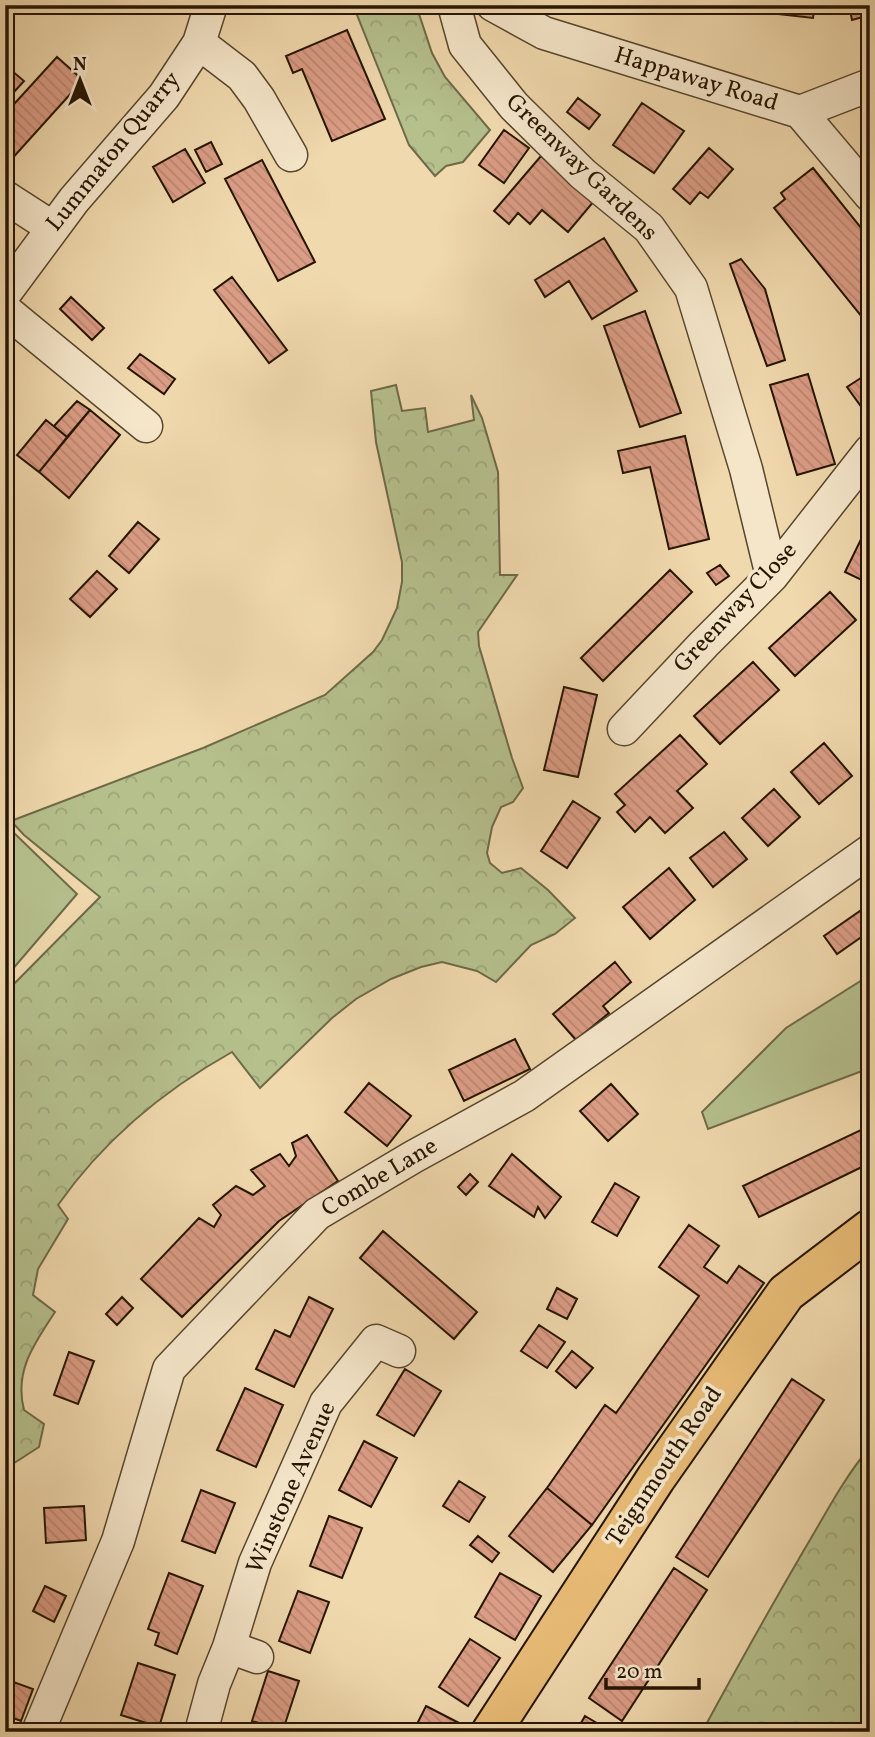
<svg xmlns="http://www.w3.org/2000/svg" width="875" height="1737" viewBox="0 0 875 1737" font-family="Vollkorn,serif">
<defs>
<pattern id="forest-crowns" width="20" height="18" patternUnits="userSpaceOnUse" patternTransform="scale(1.75)"><rect width="20" height="18" fill="#b5c08d"/><path d="M2 6a3 3 0 1 1 6 0M12 15a3 3 0 1 1 6 0" fill="none" stroke="#9ca478"/></pattern>
<pattern id="building-back-hatch" width="6" height="6" patternUnits="userSpaceOnUse" patternTransform="scale(1.75)"><rect width="6" height="6" fill="#db9d85"/><path d="M-1 5l2 2M0 0l6 6M5-1l2 2" fill="none" stroke="#bc8671"/></pattern>
</defs>
<rect width="100%" height="100%" fill="#f0d9ad"/>
<filter id="stains"><feTurbulence type="fractalNoise" baseFrequency=".00286" numOctaves="4"/><feColorMatrix values="0 0 0 0 .2 0 0 0 0 .09 0 0 0 0 .02 0 0 0 .5 -.17"/></filter>
<radialGradient id="worn" r=".72"><stop offset=".6" stop-color="#630" stop-opacity="0"/><stop offset="1" stop-color="#630" stop-opacity=".3"/></radialGradient>
<!-- green -->
<path fill="#b5c08d" stroke="#6e6a47" stroke-width="2" d="M11,830L77,894L5,978V833Z
M870,975V1068L708,1129L702,1112L786,1028Z"/>
<!-- forest -->
<path fill="url(#forest-crowns)" stroke="#6e6a47" stroke-width="2" d="M346,5H416L432,53L445,77L490,130L463,162L446,166L435,176L409,145L355,10Z
M396,385L402,411L425,408L428,432L474,420L471,395L482,418L498,472L500,575H517L478,632L479,646L512,758L523,788L513,802L501,807L492,827L487,853L490,863L502,873L521,868L548,890L575,918L555,934L531,945L496,982L477,971L442,962L421,967L391,979L356,999L332,1018L260,1088L232,1052C164,1090 103,1141 58,1205L68,1219L38,1269L33,1295L55,1312C34,1344 14,1371 24,1410L44,1424L39,1447L5,1469V993L100,897L24,835L11,821L203,748L325,695L373,652L382,640L397,608L402,582V562L376,442L371,391Z
M870,1447V1732H702C735,1671 769,1610 804,1550C825,1515 843,1479 870,1447Z"/>
<!-- building -->
<path fill="url(#building-back-hatch)" stroke="#261501" stroke-width="2" d="M734,5H815L813,18L734,9Z
M849,5H870V15L852,20Z
M347,30L385,119L332,141L302,69L293,73L286,56Z
M57,57L83,80L9,162L5,158V114Z
M5,65L24,81L5,102Z
M578,98L600,115L589,129L567,112Z
M642,103L684,131L654,173L613,145Z
M504,130L529,148L504,183L479,165Z
M211,142L222,164L206,172L195,150Z
M709,148L733,169L708,198L700,192L690,204L673,189Z
M185,149L205,183L173,202L153,167Z
M541,156L594,201L568,232L542,210L530,224L518,213L509,224L494,211Z
M262,160L315,262L278,281L225,179Z
M813,168L870,239V327L774,208L785,199L781,193Z
M604,238L637,291L592,319L569,281L545,297L535,280Z
M741,259L765,289L785,360L767,366L730,264Z
M232,277L287,350L269,363L214,290Z
M71,297L104,328L92,340L60,309Z
M645,311L681,413L640,427L604,326Z
M140,354L175,379L164,394L128,368Z
M808,374L835,464L797,475L770,385Z
M864,376L870,384V398L860,405L847,387Z
M77,401L90,410L67,437L54,426Z
M90,410L120,435L69,498L39,472Z
M46,420L67,437L39,472L17,455Z
M685,436L709,539L669,549L650,467L623,473L618,451Z
M870,521V584L845,572Z
M138,522L159,539L129,573L109,556Z
M720,565L729,576L716,585L707,573Z
M670,570L692,592L603,681L581,658Z
M97,571L117,589L90,617L70,599Z
M830,592L856,620L795,676L769,648Z
M753,662L779,690L720,744L694,716Z
M564,687L597,695L578,777L544,770Z
M680,735L707,764L677,791L693,808L665,833L650,817L635,832L617,812L625,805L615,794Z
M824,743L852,776L819,804L791,772Z
M774,789L800,817L768,846L742,818Z
M573,801L600,818L567,868L541,851Z
M724,832L747,859L713,887L690,858Z
M669,868L695,900L650,939L623,907Z
M870,904V931L837,954L824,936Z
M615,962L631,982L603,1006L609,1013L576,1040L553,1014Z
M515,1039L530,1069L464,1101L449,1070Z
M369,1083L411,1116L387,1146L345,1112Z
M611,1084L638,1114L608,1141L580,1111Z
M863,1129L870,1144V1163L759,1217L743,1186Z
M307,1135L338,1181L279,1221L182,1317L141,1279L199,1218L214,1227L221,1215L213,1205L236,1186L253,1195L265,1186L251,1170L280,1154L289,1166L296,1156L292,1143Z
M512,1154L561,1197L545,1218L538,1207L534,1217L489,1186Z
M470,1174L478,1182L466,1195L458,1187Z
M615,1183L639,1197L617,1236L592,1222Z
M689,1225L719,1246L704,1267L727,1283L739,1266L764,1283L592,1525L547,1488L605,1405L616,1413L699,1296L659,1267Z
M383,1231L477,1312L454,1339L360,1258Z
M557,1288L577,1299L567,1319L547,1309Z
M122,1297L133,1308L117,1325L106,1314Z
M309,1297L333,1309L294,1387L256,1369L275,1330L290,1337Z
M539,1325L565,1342L547,1368L521,1351Z
M572,1351L593,1368L576,1388L556,1371Z
M69,1352L94,1361L78,1404L54,1395Z
M405,1369L441,1391L414,1436L377,1415Z
M792,1379L824,1400L708,1577L676,1557Z
M245,1388L283,1405L256,1467L217,1450Z
M364,1441L397,1458L371,1507L339,1490Z
M459,1481L485,1497L469,1522L443,1506Z
M547,1488L592,1525L553,1572L509,1536Z
M201,1490L235,1503L215,1553L182,1541Z
M84,1506L86,1540L46,1543L44,1508Z
M329,1516L362,1528L342,1578L310,1566Z
M478,1536L499,1553L492,1562L470,1545Z
M674,1568L707,1590L622,1721L589,1698Z
M169,1573L203,1586L177,1654L155,1645L159,1633L148,1629Z
M500,1573L541,1596L515,1640L475,1617Z
M45,1586L66,1596L54,1622L33,1611Z
M298,1591L329,1602L310,1653L279,1641Z
M470,1639L500,1658L468,1706L439,1687Z
M138,1663L175,1675L159,1727L121,1715Z
M268,1671L299,1681L283,1730L252,1721Z
M5,1679L33,1689L21,1721L5,1715Z
M426,1706L461,1724L456,1732H413Z
M585,1716L612,1732H576Z"/>
<g fill="none" stroke-linecap="round" stroke-linejoin="round">
<!-- minor casing -->
<g stroke="#58462c" stroke-width="35">
<path id="minor" d="M454,5L465,45L514,106L583,174L649,228L691,288L746,469L772,576
M493,5L544,33L800,112L870,195
M199,43L242,76L259,99L291,155
M800,112L870,85
M5,197L53,228
M5,293L74,200L164,96L199,43L211,5
M5,310L146,426
M624,729L704,644L772,576L870,451
M229,1647L257,1657
M38,1732L118,1541L169,1369L317,1214L413,1157L524,1096L870,851
M201,1732L214,1684L229,1647L255,1563L326,1403L376,1341L399,1351"/>
</g>
<!-- major casing -->
<g stroke="#261501" stroke-width="42">
<path id="major" d="M491,1732L656,1478L786,1293L870,1229"/>
</g>
<!-- minor -->
<use href="#minor" stroke="#f5e6ca" stroke-width="32"/>
<!-- major -->
<use href="#major" stroke="#e8bc76" stroke-width="38"/>
</g>
<g text-anchor="middle" dominant-baseline="central" stroke-width="7" stroke-linejoin="round" paint-order="stroke">
<!-- street labels -->
<g font-size="24" fill="#261501" stroke="#f5e6ca">
<text transform="translate(696 80) rotate(17)">Happaway Road</text>
<text transform="translate(114 152) rotate(-51)">Lummaton Quarry</text>
<text transform="translate(581 168) rotate(44)">Greenway Gardens</text>
<text transform="translate(736 608) rotate(-47)">Greenway Close</text>
<text transform="translate(380 1178) rotate(-31)">Combe Lane</text>
<text transform="translate(665 1467) rotate(-56)">Teignmouth Road</text>
<text transform="translate(292 1488) rotate(-66)">Winstone Avenue</text>
</g>
</g>
<!-- margin -->
<rect width="875" height="1737" fill="none" stroke="#f0d9ad" stroke-width="28"/>
<rect x="7" y="7" width="861" height="1723" fill="none" stroke="#261501" stroke-width="3.5"/>
<rect x="14" y="14" width="847" height="1709" fill="none" stroke="#261501" stroke-width="2"/>
<!-- north arrow -->
<g transform="translate(80 80)" stroke="#f5e6ca" stroke-width="5" paint-order="stroke">
<path d="M0-5L12 26L0 18L-12 26Z" fill="#261501"/>
<text y="-10" font-size="19" font-weight="bold" text-anchor="middle" fill="#261501">N</text>
</g>
<!-- scale -->
<path d="M606 1678v10h93v-10" fill="none" stroke="#261501" stroke-width="3.5"/>
<text x="616" y="1678" font-size="21" fill="#261501" stroke="#f5e6ca" stroke-width="5" paint-order="stroke">20 m</text>
<rect width="100%" height="100%" filter="url(#stains)"/>
<rect width="100%" height="100%" fill="url(#worn)"/>
</svg>
